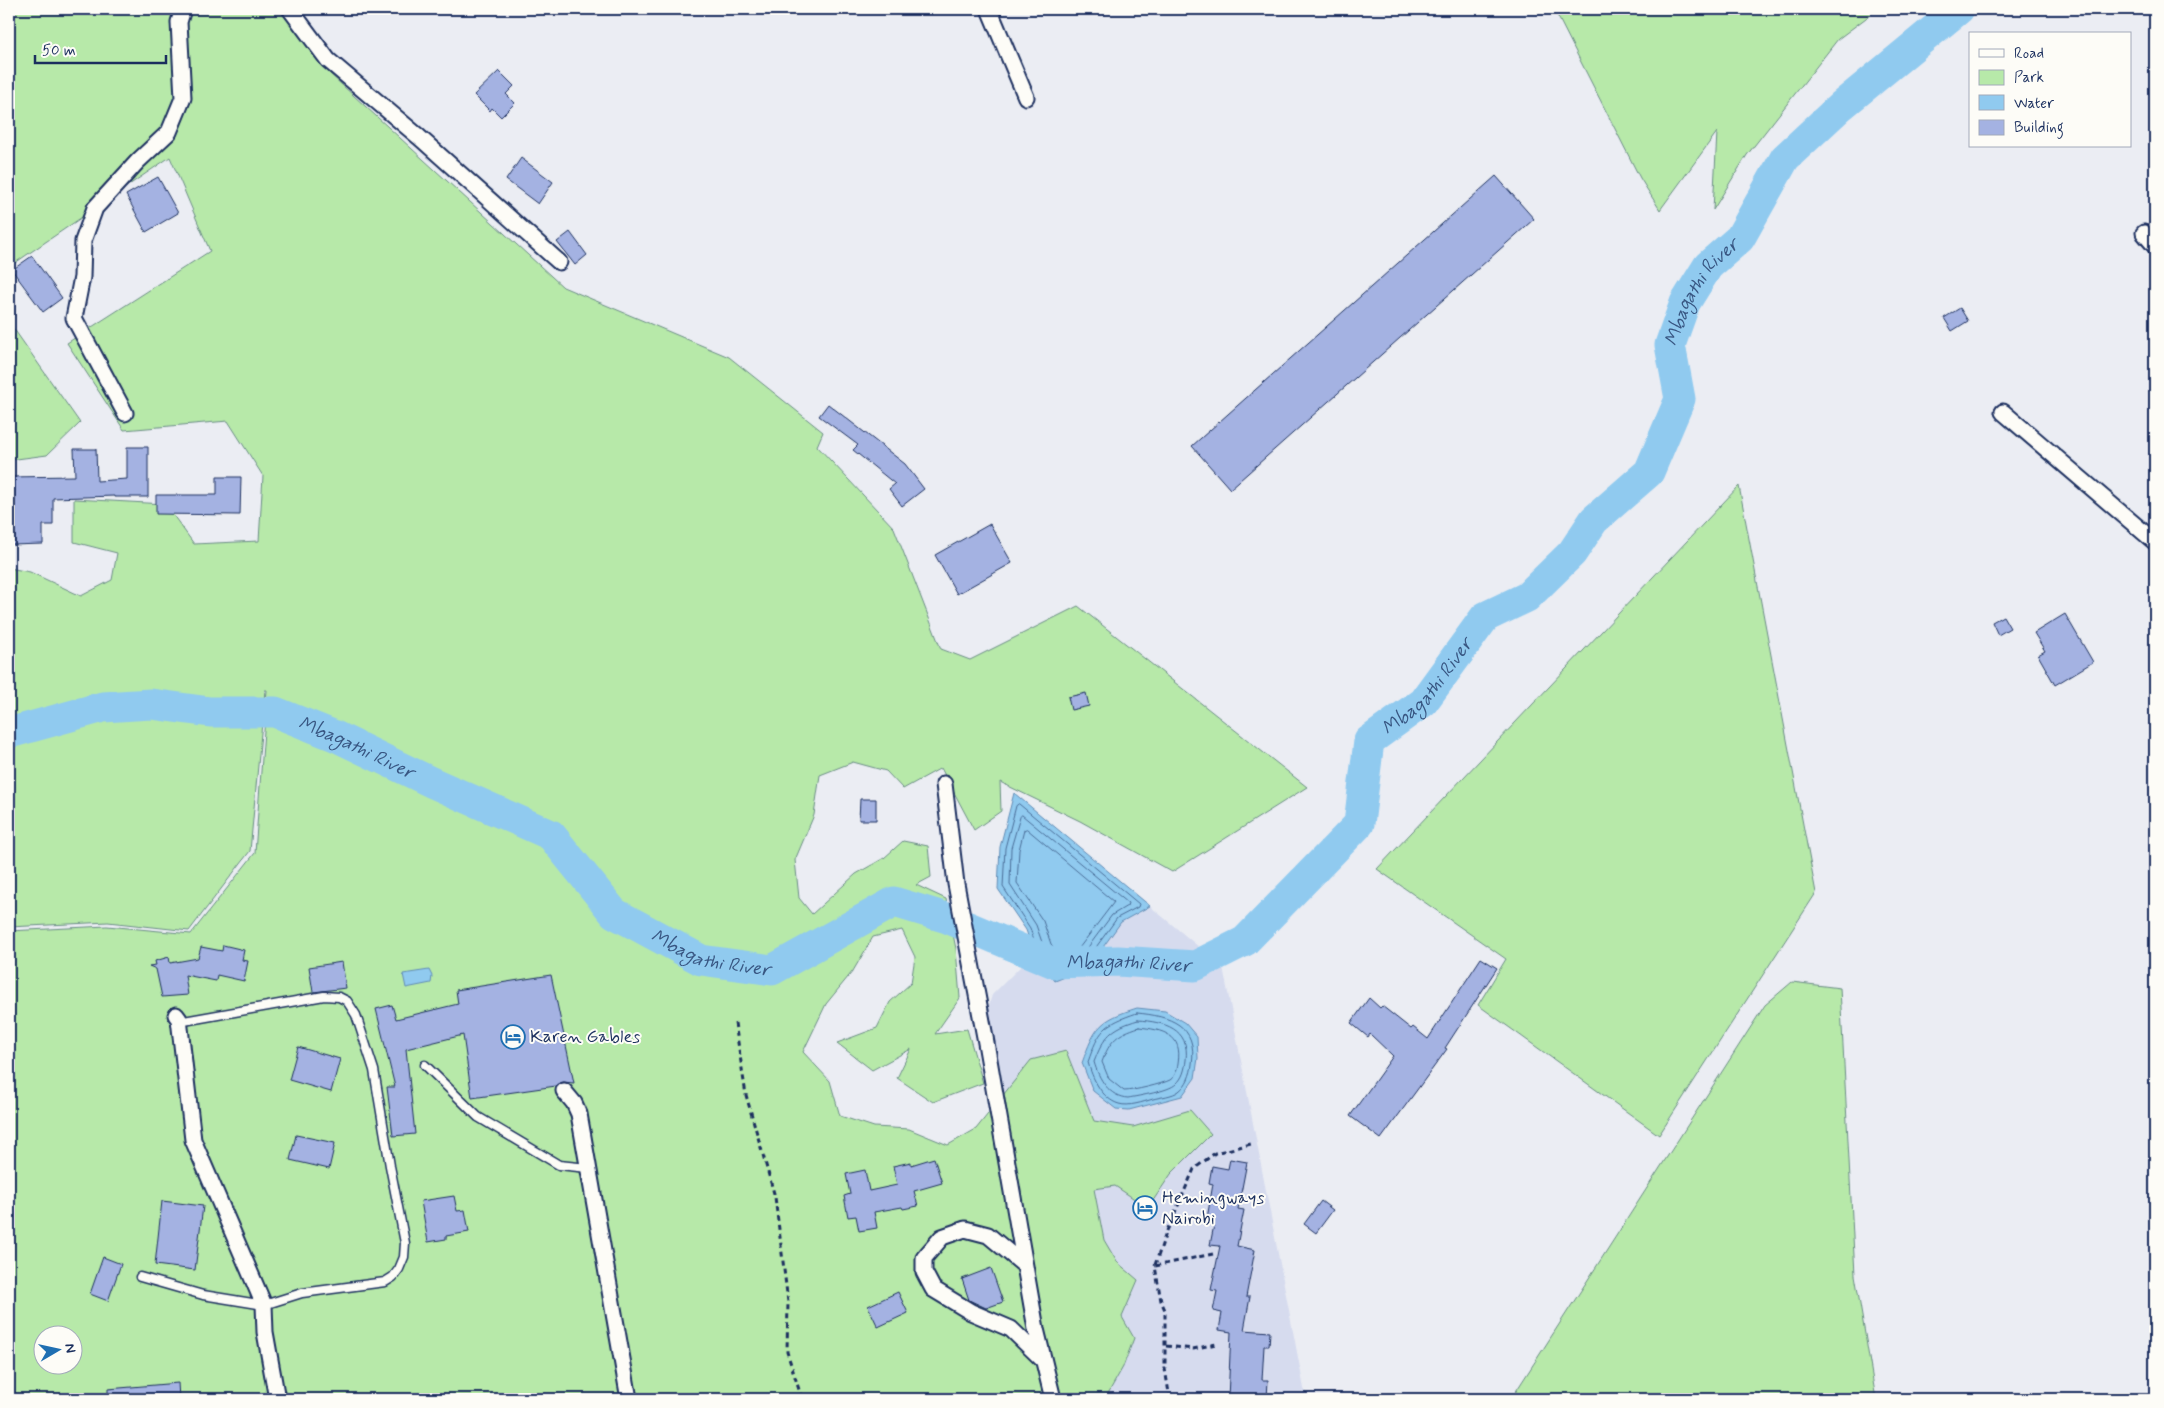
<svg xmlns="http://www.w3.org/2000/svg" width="2164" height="1408" viewBox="0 0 2164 1408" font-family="Mynerve,sans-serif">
<rect width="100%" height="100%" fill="#ebedf3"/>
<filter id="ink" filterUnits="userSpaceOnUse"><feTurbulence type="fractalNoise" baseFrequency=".02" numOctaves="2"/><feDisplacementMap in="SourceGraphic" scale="10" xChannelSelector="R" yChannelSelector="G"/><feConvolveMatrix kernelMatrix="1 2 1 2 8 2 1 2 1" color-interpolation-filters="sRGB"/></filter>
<g filter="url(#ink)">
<!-- built -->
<path fill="#d6dbee" d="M1014,793L1223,967L1306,1399H1058L985,1018L992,995L1034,953L1026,930L998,889L1000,847Z"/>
<!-- green -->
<path fill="#b7e9a9" stroke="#698c84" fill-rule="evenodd" d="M9,9H280L330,74L563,287L729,357L823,432L817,446L894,528L941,649L970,660L1078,606L1307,787L1172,872L1080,821L1000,782L1001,811L974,830L941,768L903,789L886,771L853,762L820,775L814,815L795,860L799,898L812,914L856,874L884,858L903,841L928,846L931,877L916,885L946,899L956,949L960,998L935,1034L967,1029L983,1083L933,1102L897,1078L911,1049L872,1070L837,1043L877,1028L890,1002L911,983L915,957L902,930L873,937L853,971L826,1004L803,1052L830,1081L840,1116L874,1127L909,1129L948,1145L976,1129L1031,1060L1066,1051L1094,1121L1133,1127L1190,1110L1211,1134L1171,1174L1148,1208L1115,1186L1094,1189L1104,1240L1117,1262L1138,1280L1122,1317L1134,1338L1123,1367L1105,1399H9V931L107,926L191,934L255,853L267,690H265L250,851L189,931L108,922L9,927V568L30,572L81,596L112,580L117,553L74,542V499L165,504L194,544L259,541L263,476L228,421L124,430L67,343L210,251L170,157L9,267ZM42,1336H72V1366H42Z
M1554,9H1878L1838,39L1747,155L1713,210L1717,132L1660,210L1640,178Z
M9,322L80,423L47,455L9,460Z
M1739,486L1816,893L1659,1135L1478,1005L1506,959L1377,869Z
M1792,982L1840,988L1855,1275L1876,1399H1511L1765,1005Z"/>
<!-- water -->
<path fill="#90caef" stroke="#618cb5" d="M1014,793L1150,906L1121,922L1088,968L1055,981L1034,953L1026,930L998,889L1000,847Z
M429,970L432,976L431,983L406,988L403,974Z
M1137,1008L1165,1011L1185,1023L1197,1037L1198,1058L1195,1078L1182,1096L1129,1110L1116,1109L1093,1091L1082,1063C1095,1027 1099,1020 1137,1008Z"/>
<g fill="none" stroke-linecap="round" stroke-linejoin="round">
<!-- shore -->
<path stroke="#4a6d98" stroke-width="1" d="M1019,804L1139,904L1138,907L1117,918L1084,964L1058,974L1038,951L1030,928L1003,887L1005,848L1016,806Z
M1022,815L1128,903L1127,906L1112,915L1080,958L1060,967L1044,948L1036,925L1010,885L1011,848L1020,817Z
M1027,829L1114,902L1076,952L1063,958L1051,944L1043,921L1017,883L1019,850L1024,830Z
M1137,1013C1170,1016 1198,1025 1192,1064C1191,1074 1187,1085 1179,1091C1173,1096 1160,1097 1153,1099C1143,1102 1129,1107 1119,1104C1102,1099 1092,1078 1088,1062C1099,1030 1104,1024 1137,1013Z
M1138,1020C1164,1022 1190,1028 1186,1060C1185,1069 1183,1078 1176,1084C1169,1091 1139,1096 1128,1098C1109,1097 1099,1079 1094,1062C1104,1036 1111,1028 1138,1020Z
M1139,1027C1163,1030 1183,1034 1178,1063C1177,1069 1176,1076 1170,1080C1162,1084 1133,1091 1124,1091L1109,1079L1102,1062C1110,1040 1117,1034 1139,1027Z"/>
<!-- river -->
<path stroke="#90caef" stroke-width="31" id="s1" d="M9,733L103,707L151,704L210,712H275L335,736L431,782L551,835L614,913L701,960L772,970L894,902L947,918L1054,963L1118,961L1195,966L1245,941L1359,824L1369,741L1423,702L1485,617L1527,597L1572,553L1594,520L1649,472L1680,399L1670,345L1685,303L1708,266L1740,238L1785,158L1841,106L1959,9"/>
</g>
<!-- building -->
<path fill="#a4b2e2" stroke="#1b2f5e" d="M499,71L514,86L506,94L515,103L501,117L492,108L490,111L474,95Z
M521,158L553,182L538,204L506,180Z
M1496,176L1534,219L1230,489L1192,446Z
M158,177L178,213L146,232L126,195Z
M570,232L587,255L575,265L557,242Z
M32,256L62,298L43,312L12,270Z
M1960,308L1968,321L1952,331L1944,318Z
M828,404L905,464L924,489L902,506L889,489L895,484L853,450L858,445L819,416Z
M127,447H148V497H114V496L53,498V525H43V544L11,545L9,477L75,476L74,449H96L97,481L127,479Z
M217,477H241L240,515L156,514V495H217Z
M990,524L1012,563L957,594L935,555Z
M2065,614L2093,662L2055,685L2038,655L2045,651L2034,633Z
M2003,616L2010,628L1998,635L1992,622Z
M1086,693L1089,706L1071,710L1068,697Z
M860,799H876V820H859Z
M223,945L244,950L242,960L248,961L244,981L217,975L216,981L185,975L188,995L162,997L156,969L149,966L156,965L155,961L169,957L170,963L198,958L201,947L222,951Z
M1481,958L1497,968L1445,1048L1447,1049L1381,1139L1350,1116L1393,1056L1370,1034L1368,1037L1351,1023L1369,998L1380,1008L1382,1006L1411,1029L1413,1027L1428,1039Z
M342,962L346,988L313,992L309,967Z
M551,975L574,1083L563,1082L556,1086L472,1098L463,1035L406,1049L415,1134L393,1136L387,1087H395L376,1009L392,1005L396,1019L458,1004L456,990Z
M298,1047L340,1059L331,1092L289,1080Z
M296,1135L335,1143L329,1169L290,1160Z
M934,1158L942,1183L914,1191L918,1206L903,1209L902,1207L874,1212L877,1228L859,1231L856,1216L848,1217L844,1196L850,1194L846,1174L865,1170L869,1191L897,1185L893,1166L911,1162V1165Z
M1230,1159L1247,1162L1238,1209L1244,1210L1237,1246L1255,1250L1246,1297H1250L1244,1330L1270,1332L1269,1346H1264L1262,1380H1268L1267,1399H1228L1231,1332L1219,1330L1222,1313L1213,1311L1217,1291L1211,1290L1220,1246L1210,1245L1214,1225L1206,1224L1213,1184L1209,1183L1212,1166L1228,1169Z
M454,1196L457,1211L465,1210L469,1232L446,1236V1239L428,1242L421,1201Z
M162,1201L203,1206L195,1270L155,1265Z
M1321,1201L1333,1210L1316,1233L1304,1224Z
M103,1257L121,1264L108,1301L90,1294Z
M991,1268L1003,1302L986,1308L969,1300L962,1279Z
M898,1292L908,1313L878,1327L868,1306Z
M178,1383L179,1399H108V1389Z"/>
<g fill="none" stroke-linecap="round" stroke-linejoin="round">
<!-- lane casing -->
<g stroke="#1b2f5e" stroke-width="11">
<path id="lane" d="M425,1065L478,1117L559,1165L588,1168
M140,1277L203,1295L264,1305L302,1293L385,1282L393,1277L399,1269L404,1257L405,1243L390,1166L374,1070L356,1015L347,1001L339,997L324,996L184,1021L179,1019"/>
</g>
<!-- street casing -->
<g stroke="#1b2f5e" stroke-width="19">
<path id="street" d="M290,9L328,60L419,137L559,262
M989,9L1026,97
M2144,233L2155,246
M2003,412L2155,542
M125,413L74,318L82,277L83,241L95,208L138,161L169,132L183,98L179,22L183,9
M944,784L956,884L985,1037L1036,1329L1053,1399
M176,1015L179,1019L193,1140L264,1305L265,1332L277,1399
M564,1091L574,1103L579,1114L629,1399
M1024,1265L988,1235L965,1229L942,1237L924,1258V1272L933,1289L971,1312L1011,1329L1043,1360"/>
</g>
<!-- path -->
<path stroke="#1b2f5e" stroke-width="3" stroke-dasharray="5 4" stroke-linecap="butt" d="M735,1023L746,1095L775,1197L788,1302L787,1352L802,1399
M1155,1265L1166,1233L1194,1169L1215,1153L1251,1144
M1166,1346L1193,1349L1216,1344
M1170,1399L1165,1369V1310L1161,1301L1155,1266L1213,1254"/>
<!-- lane -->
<use href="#lane" stroke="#fdfcf7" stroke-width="8"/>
<!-- street -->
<use href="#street" stroke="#fdfcf7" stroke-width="15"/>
</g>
</g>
<!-- icons -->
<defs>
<g id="hotel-ring" transform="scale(1.25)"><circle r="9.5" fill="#fdfcf7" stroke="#1f6fb2" stroke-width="1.5"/><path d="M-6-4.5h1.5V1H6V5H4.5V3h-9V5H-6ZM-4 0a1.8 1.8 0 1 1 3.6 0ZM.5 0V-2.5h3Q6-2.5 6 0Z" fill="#1f6fb2"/></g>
</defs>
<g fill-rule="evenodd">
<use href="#hotel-ring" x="513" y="1037"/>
<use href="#hotel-ring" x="1145" y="1208"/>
</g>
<g text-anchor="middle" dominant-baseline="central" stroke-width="4" stroke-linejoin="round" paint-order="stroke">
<!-- poi labels -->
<g font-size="18" fill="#1b2f5e" stroke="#fdfcf7" text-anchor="start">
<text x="530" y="1037">Karen Gables</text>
<text x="1162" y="1198">Hemingways<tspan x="1162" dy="21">Nairobi</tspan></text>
</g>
<!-- water labels -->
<g font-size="19" font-style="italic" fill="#385682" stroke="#fdfcf7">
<text stroke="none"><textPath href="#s1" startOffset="2189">Mbagathi River</textPath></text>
<text stroke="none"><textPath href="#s1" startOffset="1679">Mbagathi River</textPath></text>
<text stroke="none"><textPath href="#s1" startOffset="359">Mbagathi River</textPath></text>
<text stroke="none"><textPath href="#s1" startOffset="779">Mbagathi River</textPath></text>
<text stroke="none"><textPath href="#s1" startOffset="1229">Mbagathi River</textPath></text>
</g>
</g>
<!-- margin -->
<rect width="2164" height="1408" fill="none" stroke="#fdfcf7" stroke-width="30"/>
<rect x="15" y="15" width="2134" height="1378" fill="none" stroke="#1b2f5e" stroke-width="2" filter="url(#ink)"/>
<!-- legend -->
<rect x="1969" y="32" width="162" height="115" fill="#fdfcf7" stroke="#a3aaba"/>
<rect x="1979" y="49" width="25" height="8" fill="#fdfcf7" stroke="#a3aaba"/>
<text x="2014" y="58" font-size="15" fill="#1b2f5e">Road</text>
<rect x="1979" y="70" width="25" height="15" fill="#b7e9a9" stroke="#a3aaba"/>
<text x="2014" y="82" font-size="15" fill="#1b2f5e">Park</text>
<rect x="1979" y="95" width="25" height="15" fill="#90caef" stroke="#a3aaba"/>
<text x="2014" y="108" font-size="15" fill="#1b2f5e">Water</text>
<rect x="1979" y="120" width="25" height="15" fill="#a4b2e2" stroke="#a3aaba"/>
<text x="2014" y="132" font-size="15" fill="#1b2f5e">Building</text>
<!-- north arrow -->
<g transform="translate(58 1350) rotate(81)"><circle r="24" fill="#fdfcf7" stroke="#a3aaba"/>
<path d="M0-4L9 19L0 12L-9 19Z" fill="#1f6fb2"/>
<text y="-8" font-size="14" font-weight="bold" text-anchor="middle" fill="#1b2f5e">N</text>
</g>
<!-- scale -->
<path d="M35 55v8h131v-8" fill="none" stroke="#1b2f5e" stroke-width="2.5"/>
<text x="42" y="55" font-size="15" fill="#1b2f5e" stroke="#fdfcf7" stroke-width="4" paint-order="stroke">50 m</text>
</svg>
